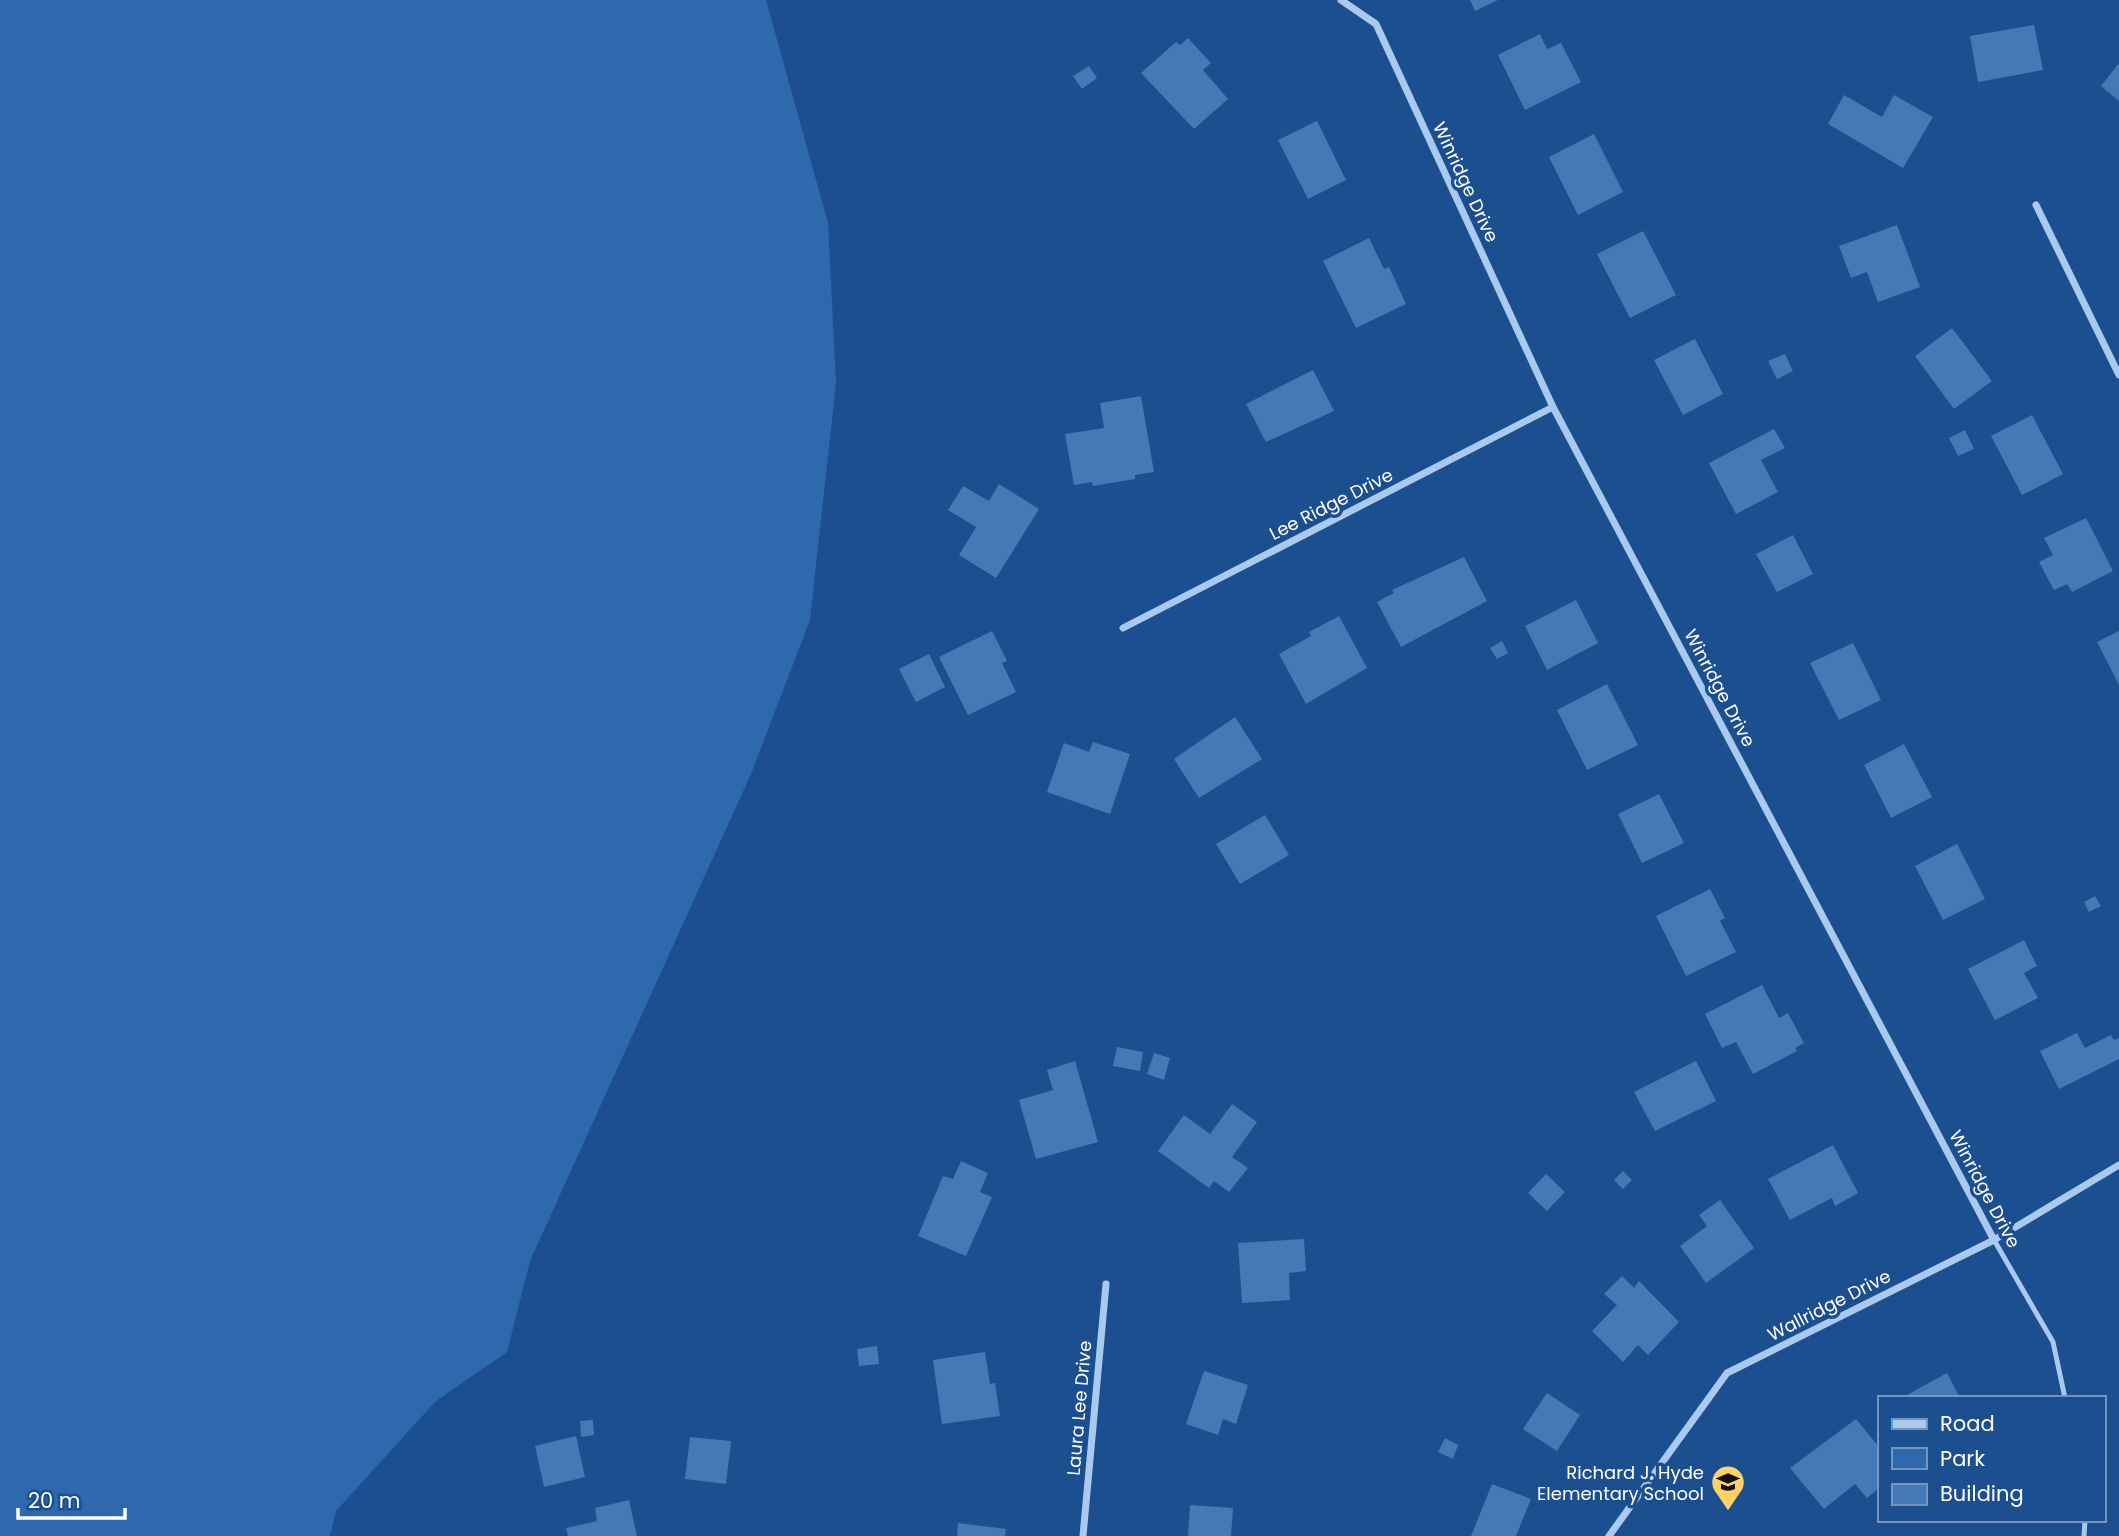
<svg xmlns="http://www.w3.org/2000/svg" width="2119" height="1536" viewBox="0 0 2119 1536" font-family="Poppins,sans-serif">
<rect width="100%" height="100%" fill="#1b4f8f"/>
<!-- green -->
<path fill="#2e69ad" d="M0,0H766L828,223L836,383L810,620L751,774L530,1261L507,1352L436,1401L336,1511L330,1536H0Z"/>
<!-- building -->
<path fill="#4478b7" d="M1470,0H1498L1475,11Z
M2034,25L2043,70L1978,82L1970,36Z
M1540,34L1547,49L1561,43L1581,82L1525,110L1498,55Z
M1188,38L1211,63L1203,70L1228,99L1194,129L1141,73L1176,42L1180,45Z
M2119,63V101L2101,86Z
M1089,66L1097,78L1082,89L1073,76Z
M1844,95L1882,117L1894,95L1933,117L1903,168L1828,124Z
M1317,121L1346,180L1308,199L1278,140Z
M1594,134L1623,192L1578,215L1549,157Z
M1897,225L1920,287L1878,302L1867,272L1851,278L1839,246Z
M1643,231L1676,295L1630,318L1597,254Z
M1369,238L1384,269L1389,267L1406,304L1356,328L1323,261Z
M1952,328L1992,381L1954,409L1915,356Z
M1695,339L1723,394L1683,415L1654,360Z
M1785,354L1793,371L1777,379L1768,361Z
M1313,370L1334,411L1266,442L1246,404Z
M1141,396L1154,472L1135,475V479L1093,486L1092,482L1074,485L1065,434L1104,428L1100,403Z
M2032,415L2063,474L2022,495L1991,436Z
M1774,429L1785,448L1761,460L1778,492L1736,514L1709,463Z
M1965,430L1974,449L1958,456L1949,438Z
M999,484L1039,509L996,578L959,555L976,527L948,510L963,486L989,501Z
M2086,518L2113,571L2072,592L2067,584L2054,590L2039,562L2053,555L2044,538Z
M1793,535L1813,574L1777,592L1756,554Z
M1464,557L1487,601L1401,647L1377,602L1394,593L1392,590Z
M1576,600L1598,643L1547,670L1525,626Z
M1339,616L1367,668L1306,704L1279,654L1311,636L1309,632Z
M992,631L1007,661L1002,663L1016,692L968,715L939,657Z
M2119,631V685L2097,642Z
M1502,641L1508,653L1497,659L1490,648Z
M1853,643L1881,700L1839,720L1810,663Z
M929,654L945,687L916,702L899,669Z
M1607,684L1638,745L1587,770L1557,710Z
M1235,717L1262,759L1199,798L1174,759Z
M1093,742L1130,754L1110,814L1047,792L1064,743L1089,752Z
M1904,744L1932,797L1891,818L1864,765Z
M1659,794L1684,843L1642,863L1618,814Z
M1265,815L1289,855L1240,884L1216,844Z
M1957,844L1985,899L1943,920L1915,866Z
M1710,889L1725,918L1720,921L1736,952L1686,976L1656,916Z
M2095,896L2101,906L2089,912L2084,902Z
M2024,940L2037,966L2024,973L2038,998L1995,1020L1968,969Z
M1762,985L1779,1018L1788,1013L1804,1043L1795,1048L1797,1051L1753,1074L1736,1042L1722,1048L1705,1014Z
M2077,1033L2085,1048L2111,1035L2114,1040L2119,1038V1059L2059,1089L2040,1051Z
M1117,1047L1143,1052L1140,1071L1113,1066Z
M1154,1053L1170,1058L1164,1080L1147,1074Z
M1075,1061L1098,1142L1036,1159L1019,1100L1053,1090L1047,1070Z
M1696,1061L1716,1101L1655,1131L1634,1092Z
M1232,1104L1257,1122L1232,1157L1248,1168L1229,1192L1214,1181L1209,1188L1158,1151L1184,1115L1210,1134Z
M1833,1145L1858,1193L1835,1206L1832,1198L1790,1220L1768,1179Z
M961,1161L988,1173L980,1192L992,1197L966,1256L918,1236L943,1176L953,1179Z
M1623,1171L1632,1180L1623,1189L1614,1180Z
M1546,1174L1565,1192L1547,1211L1528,1193Z
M1720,1200L1754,1248L1706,1283L1680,1246L1707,1226L1699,1215Z
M1304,1239L1306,1271L1289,1273L1290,1300L1242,1303L1238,1243Z
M1622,1276L1634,1288L1639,1281L1679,1322L1648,1355L1638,1345L1623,1362L1592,1331L1617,1305L1604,1294Z
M877,1346L879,1364L859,1366L857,1349Z
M985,1352L990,1384L995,1383L1000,1416L942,1424L933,1360Z
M1204,1371L1248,1385L1236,1424L1223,1419L1218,1435L1186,1424Z
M1947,1373L1960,1398H1908L1907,1395Z
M1547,1393L1580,1415L1557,1451L1523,1429Z
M1856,1419L1879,1447V1488L1867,1498L1855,1484L1824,1509L1790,1468Z
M593,1420L594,1435L581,1437L580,1421Z
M576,1436L585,1477L544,1487L535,1446Z
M690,1437L731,1441L726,1484L685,1479Z
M1445,1438L1458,1445L1453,1459L1438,1452Z
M1492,1484L1531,1499L1516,1536H1471Z
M629,1500L637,1536H568L566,1528L597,1521L595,1508Z
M1190,1505L1233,1508L1231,1536H1188Z
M958,1523L1006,1529L1005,1536H957Z"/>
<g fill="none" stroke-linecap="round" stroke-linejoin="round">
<!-- lane -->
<path stroke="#a9c9ee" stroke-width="5" d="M1994,1240L2053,1342L2065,1398
M2084,1536L2085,1520"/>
<!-- street -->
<path stroke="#a9c9ee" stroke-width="7" d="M1341,0L1376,24L1553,407L1994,1240
M2036,205L2119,375
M1123,628L1553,407
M1083,1536L1106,1284
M1609,1536L1727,1373L1994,1240L2119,1165"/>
</g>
<!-- icons -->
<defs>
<g id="school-pin" transform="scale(1.75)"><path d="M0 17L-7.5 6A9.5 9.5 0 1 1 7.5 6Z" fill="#ffd166" stroke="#1b4f8f"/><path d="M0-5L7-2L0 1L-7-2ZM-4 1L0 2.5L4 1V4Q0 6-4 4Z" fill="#111"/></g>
</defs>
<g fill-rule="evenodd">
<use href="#school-pin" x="1728" y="1482"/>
</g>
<g text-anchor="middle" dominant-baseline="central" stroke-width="7" stroke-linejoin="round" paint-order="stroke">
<!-- street labels -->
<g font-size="18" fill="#fff" stroke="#1b4f8f">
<text transform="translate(1466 182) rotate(65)">Winridge Drive</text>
<text transform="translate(1331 504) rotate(-27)">Lee Ridge Drive</text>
<text transform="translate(1720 688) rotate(62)">Winridge Drive</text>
<text transform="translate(1985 1189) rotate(62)">Winridge Drive</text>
<text transform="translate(1829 1305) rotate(-27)">Wallridge Drive</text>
<text transform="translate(1079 1408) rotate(-85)">Laura Lee Drive</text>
</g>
<!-- poi labels -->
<g font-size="18" fill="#fff" stroke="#1b4f8f" text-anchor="end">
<text x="1704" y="1472">Richard J. Hyde<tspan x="1704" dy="21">Elementary School</tspan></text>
</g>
</g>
<!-- legend -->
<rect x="1878" y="1396" width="228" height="126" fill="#1b4f8f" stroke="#7695bc" stroke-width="2"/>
<rect x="1892" y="1419" width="35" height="10" fill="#a9c9ee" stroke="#7695bc" stroke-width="2"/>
<text x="1940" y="1431" font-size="21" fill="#ffffff">Road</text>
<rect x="1892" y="1448" width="35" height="21" fill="#2e69ad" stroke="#7695bc" stroke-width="2"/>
<text x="1940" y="1466" font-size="21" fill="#ffffff">Park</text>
<rect x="1892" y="1484" width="35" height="21" fill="#4478b7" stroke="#7695bc" stroke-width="2"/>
<text x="1940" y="1501" font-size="21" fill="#ffffff">Building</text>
<!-- scale -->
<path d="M18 1508v10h107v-10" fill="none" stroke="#ffffff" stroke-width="3.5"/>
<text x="28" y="1508" font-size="21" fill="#ffffff" stroke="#1b4f8f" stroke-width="5" paint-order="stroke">20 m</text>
</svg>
